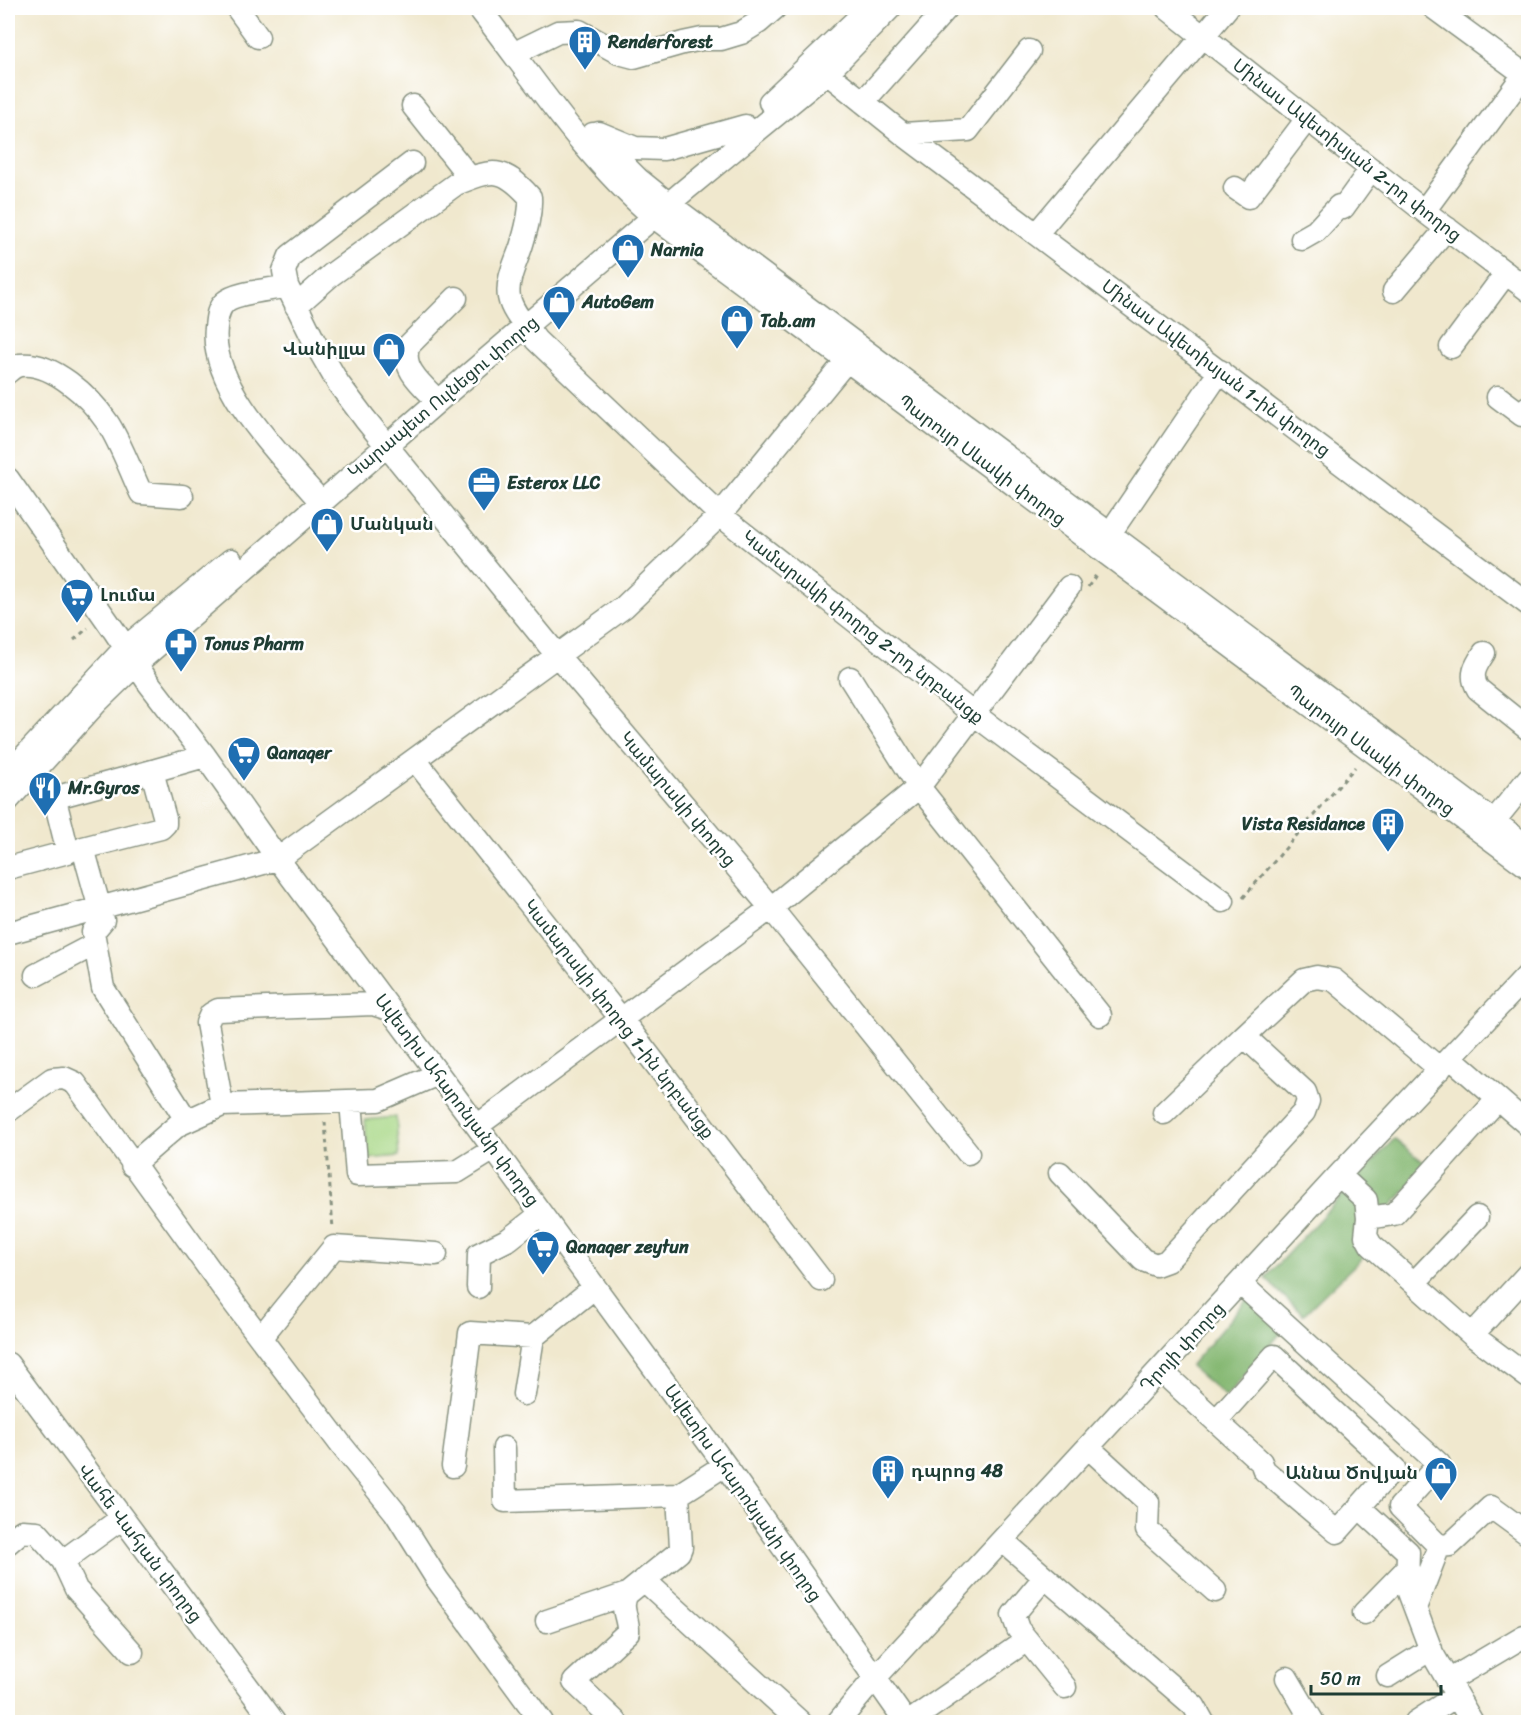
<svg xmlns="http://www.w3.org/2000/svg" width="1536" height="1730" viewBox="0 0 1536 1730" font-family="Sriracha,'Noto Sans Armenian',sans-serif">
<rect width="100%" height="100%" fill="#fff"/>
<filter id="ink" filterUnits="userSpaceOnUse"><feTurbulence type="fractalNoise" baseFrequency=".0167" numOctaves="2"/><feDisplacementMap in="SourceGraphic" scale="12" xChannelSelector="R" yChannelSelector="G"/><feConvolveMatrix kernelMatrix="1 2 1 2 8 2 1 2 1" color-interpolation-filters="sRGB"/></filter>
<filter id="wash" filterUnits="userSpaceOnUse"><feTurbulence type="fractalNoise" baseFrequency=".008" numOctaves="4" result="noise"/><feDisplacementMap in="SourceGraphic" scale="24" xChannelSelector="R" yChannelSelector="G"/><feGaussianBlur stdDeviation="1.35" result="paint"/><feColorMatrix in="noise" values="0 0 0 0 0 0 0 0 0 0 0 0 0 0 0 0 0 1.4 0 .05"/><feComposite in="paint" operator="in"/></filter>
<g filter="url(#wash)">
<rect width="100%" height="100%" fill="#f0e8ce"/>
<!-- green -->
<path fill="#a7d785" stroke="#638a5c" stroke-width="1.5" d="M396,1117L399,1156L368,1159L365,1120Z"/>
<!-- forest -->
<path fill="#85b872" stroke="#527a53" stroke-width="1.5" d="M1394,1139L1429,1166L1353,1246L1363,1257L1303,1315L1265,1278Z
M1249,1297L1285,1328L1226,1397L1190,1366Z"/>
</g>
<g filter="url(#ink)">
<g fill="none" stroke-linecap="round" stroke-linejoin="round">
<!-- minor casing -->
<g stroke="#889281" stroke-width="25">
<path id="minor" d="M237,8L258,37
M479,8C534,79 585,158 654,217L1528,867
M1167,8L1424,211L1528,290
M1434,8L1528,77
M523,49L558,32L579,31L619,53L634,57L683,43L702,39H721L741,33L759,22L775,8
M827,73L903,134L1528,604
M770,102L869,8
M863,102L947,8
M413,106L470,178
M599,133L635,148L664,149L745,126
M593,134L638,179L669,204L1528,847
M903,134L968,130L1029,51
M412,163L290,256L284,271L287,286L315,343L338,383L365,419L557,655L771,908L968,1153
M1235,188L1248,197L1307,119
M1424,211L1528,69
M1037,233L1227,8
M1302,239L1316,231L1339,206L1343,208L1371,169
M287,286C272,290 236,292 225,302C217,309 217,319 216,328C209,387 285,460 321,502
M1394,291L1447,228
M296,306L331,275L456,184C493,169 502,166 530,197C531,214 526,231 521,247C516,262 506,281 509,297C512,313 527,327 536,340L720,515L975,715L1223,901
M1451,347L1506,273
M8,372C11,369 15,366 20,365C52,361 90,397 107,422C120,441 131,472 141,493L182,496
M1498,397L1522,415L1528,407
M438,401C423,386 399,367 409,345L456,298
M8,479L115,632L148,682L205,756L278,859L477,1126L725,1465L906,1722
M1102,545L1220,371
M1484,653C1476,665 1469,675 1478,689L1528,729
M850,678L919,787L1100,1015
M415,760L622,1020L821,1280
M8,774L125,648L231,560
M8,800L97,702L136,664L438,401L685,190L827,73L890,8
M1494,821L1528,779
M8,868L68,852L56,804L57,797L156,770
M8,933L278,859L624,607L720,515L856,349
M36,975L95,944
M1244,1036L1304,980L1317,977L1334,980L1440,1069
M1451,1058L1528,1125
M351,1101L357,1175L457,1172L494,1149
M222,1105L207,1023L211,1014L218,1010L373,1004L389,1009
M8,1111L52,1079L64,1078L75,1083L231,1299L342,1446L395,1512L437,1579L542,1722
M187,1121L103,988L93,932L103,920L83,848L161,828L165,824V819L153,775L156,770L205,756
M477,1126L771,908L919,787L1069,587
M132,1165L178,1125L222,1105L378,1100L438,1074
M1060,1173L1143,1260L1156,1265L1167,1261L1304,1112L1308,1101L1305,1092L1244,1036L1164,1113
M1339,1175L1366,1200L1368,1218L1366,1236L1371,1245L1472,1335L1528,1377
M1368,1218L1394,1214L1498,1099
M1240,1283L1439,1464L1400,1507L1439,1546L1415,1608L1432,1653L1472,1722
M1414,1283L1477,1217
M478,1287L479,1254L509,1239L541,1214
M1472,1335L1528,1274
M261,1337L334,1247L436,1254
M8,1364L274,1722
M1160,1370L1261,1462L1264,1470L1337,1532L1394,1468L1274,1356L1216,1421
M524,1394L533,1337L595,1287
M504,1448L505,1501L678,1495L725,1465
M1089,1448L1148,1502L1147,1530L1215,1591
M453,1466L470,1333L533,1337
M1359,1507L1408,1552L1407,1587L1415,1608
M1003,1541L1194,1706L1203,1722
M8,1543L22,1531L37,1532L63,1561L122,1518
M1439,1546L1450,1545L1491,1507L1528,1534
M63,1561L76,1589L132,1652
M1044,1578L1013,1615L1018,1629L1065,1687
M644,1580L800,1722
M1364,1613L1408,1568
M547,1621L627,1594
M1388,1676L1431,1649
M1287,1678L1313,1722
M1448,1681L1524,1636
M616,1722L574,1682L628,1632C629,1618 619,1608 627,1594L679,1552L681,1547L678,1495
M838,1722L874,1679L1339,1175L1528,975
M909,1722L1027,1640
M1416,1722L1456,1696"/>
</g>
<!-- path -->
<path stroke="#889281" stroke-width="3" stroke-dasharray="4.5 4.5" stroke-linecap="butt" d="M1088,587L1098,572
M74,640L88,628
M1243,898L1355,767
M325,1122L333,1229"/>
<!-- minor -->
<use href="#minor" stroke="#fff" stroke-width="22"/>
</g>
</g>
<!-- icons -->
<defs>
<g id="building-pin" transform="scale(1.725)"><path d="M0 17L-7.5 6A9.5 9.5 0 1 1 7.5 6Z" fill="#1f6fb2" stroke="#fff"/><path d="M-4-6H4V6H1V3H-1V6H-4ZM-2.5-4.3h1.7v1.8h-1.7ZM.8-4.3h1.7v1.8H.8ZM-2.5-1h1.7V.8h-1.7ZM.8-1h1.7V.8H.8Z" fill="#fff"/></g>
<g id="shop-pin" transform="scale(1.725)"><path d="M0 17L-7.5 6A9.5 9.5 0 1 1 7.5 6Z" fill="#1f6fb2" stroke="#fff"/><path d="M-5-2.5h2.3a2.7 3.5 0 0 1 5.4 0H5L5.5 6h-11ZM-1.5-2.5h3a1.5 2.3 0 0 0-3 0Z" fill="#fff"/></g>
<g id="office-pin" transform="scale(1.725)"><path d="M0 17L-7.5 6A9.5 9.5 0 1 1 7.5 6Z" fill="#1f6fb2" stroke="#fff"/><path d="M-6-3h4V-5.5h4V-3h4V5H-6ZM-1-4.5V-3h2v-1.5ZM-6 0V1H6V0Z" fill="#fff"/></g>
<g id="supermarket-pin" transform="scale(1.725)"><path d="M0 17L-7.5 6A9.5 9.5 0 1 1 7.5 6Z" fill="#1f6fb2" stroke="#fff"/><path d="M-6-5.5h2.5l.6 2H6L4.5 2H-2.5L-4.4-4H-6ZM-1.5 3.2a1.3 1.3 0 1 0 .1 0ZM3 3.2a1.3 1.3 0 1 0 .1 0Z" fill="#fff"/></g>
<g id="pharmacy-pin" transform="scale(1.725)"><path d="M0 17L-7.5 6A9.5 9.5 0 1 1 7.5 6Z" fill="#1f6fb2" stroke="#fff"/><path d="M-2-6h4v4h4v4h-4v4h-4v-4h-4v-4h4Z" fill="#fff"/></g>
<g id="restaurant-pin" transform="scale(1.725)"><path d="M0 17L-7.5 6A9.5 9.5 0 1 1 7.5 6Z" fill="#1f6fb2" stroke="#fff"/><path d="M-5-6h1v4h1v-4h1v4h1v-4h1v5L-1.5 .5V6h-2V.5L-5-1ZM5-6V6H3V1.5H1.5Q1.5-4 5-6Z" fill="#fff"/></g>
</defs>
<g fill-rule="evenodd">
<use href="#building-pin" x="585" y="42"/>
<use href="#shop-pin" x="628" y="250"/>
<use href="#shop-pin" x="559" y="302"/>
<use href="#shop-pin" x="737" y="321"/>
<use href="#shop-pin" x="389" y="349"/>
<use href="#office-pin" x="484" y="483"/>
<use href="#shop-pin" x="327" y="524"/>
<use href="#supermarket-pin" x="77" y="595"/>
<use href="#pharmacy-pin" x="181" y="644"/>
<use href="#supermarket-pin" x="244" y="753"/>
<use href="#restaurant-pin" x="45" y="788"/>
<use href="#building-pin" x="1388" y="824"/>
<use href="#supermarket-pin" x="543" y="1247"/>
<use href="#building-pin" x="888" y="1471"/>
<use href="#shop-pin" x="1441" y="1473"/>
</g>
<g text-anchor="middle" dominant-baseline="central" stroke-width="5" stroke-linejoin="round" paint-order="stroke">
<!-- poi labels -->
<g font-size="18" font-weight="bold" fill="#1f3d34" stroke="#fff" text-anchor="start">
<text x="608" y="42">Renderforest</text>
<text x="651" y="250">Narnia</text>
<text x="582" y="302">AutoGem</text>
<text x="760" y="321">Tab.am</text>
<text x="366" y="349" text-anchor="end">Վանիլլա</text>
<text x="507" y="483">Esterox LLC</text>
<text x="350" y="524">Մանկան</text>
<text x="100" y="595">Լումա</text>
<text x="204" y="644">Tonus Pharm</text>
<text x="267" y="753">Qanaqer</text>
<text x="68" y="788">Mr.Gyros</text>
<text x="1365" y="824" text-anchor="end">Vista Residance</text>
<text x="566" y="1247">Qanaqer zeytun</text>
<text x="911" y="1471">դպրոց 48</text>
<text x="1418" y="1473" text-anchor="end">Աննա Ծովյան</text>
</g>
<!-- street labels -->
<g font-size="18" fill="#1f3d34" stroke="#fff">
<text transform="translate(1347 150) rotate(38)">Մինաս Ավետիսյան 2-րդ փողոց</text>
<text transform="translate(1216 368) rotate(37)">Մինաս Ավետիսյան 1-ին փողոց</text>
<text transform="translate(443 397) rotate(-40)">Կարապետ Ուլնեցու փողոց</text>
<text transform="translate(982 460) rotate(37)">Պարույր Սևակի փողոց</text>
<text transform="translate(863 627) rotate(38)">Կամարակի փողոց 2-րդ նրբանցք</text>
<text transform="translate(1371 750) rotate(37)">Պարույր Սևակի փողոց</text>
<text transform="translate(678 799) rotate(50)">Կամարակի փողոց</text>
<text transform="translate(619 1019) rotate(52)">Կամարակի փողոց 1-ին նրբանցք</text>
<text transform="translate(457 1100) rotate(53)">Ավետիս Ահարոնյանի փողոց</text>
<text transform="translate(1182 1347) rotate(-47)">Դրոյի փողոց</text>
<text transform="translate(743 1493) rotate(55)">Ավետիս Ահարոնյանի փողոց</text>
<text transform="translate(140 1543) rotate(53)">Վահե Վահյան փողոց</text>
</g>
</g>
<!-- margin -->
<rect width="1536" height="1730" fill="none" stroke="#fff" stroke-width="30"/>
<!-- scale -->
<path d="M1311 1685v9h130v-9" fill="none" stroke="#1f3d34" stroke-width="3"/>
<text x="1320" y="1685" font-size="18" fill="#1f3d34" stroke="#ffffff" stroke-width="4.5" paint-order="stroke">50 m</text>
</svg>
